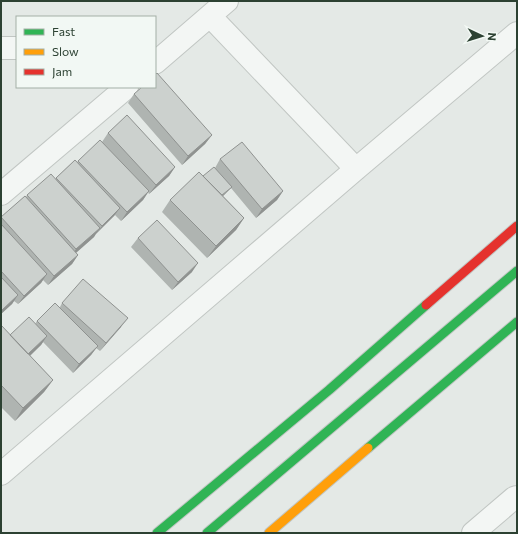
<svg xmlns="http://www.w3.org/2000/svg" width="518" height="534" viewBox="0 0 518 534" font-family="Commissioner,sans-serif">
<rect width="100%" height="100%" fill="#e4e9e6"/>
<g fill="none" stroke-linecap="round" stroke-linejoin="round">
<!-- street casing -->
<g stroke="#c1c6c3" stroke-width="24">
<path id="street" d="M210,16L356,169
M1,48H17
M155,63L227,1
M1,194L127,87
M1,474L356,169L517,33
M473,533L514,498L517,497"/>
</g>
<!-- fast casing -->
<g stroke="#c1c6c3" stroke-width="11">
<path id="fast" d="M368,448L517,322
M157,533L329,390L426,305
M207,533L517,271"/>
</g>
<!-- slow casing -->
<g stroke="#c1c6c3" stroke-width="11">
<path id="slow" d="M269,533L368,448"/>
</g>
<!-- jam casing -->
<g stroke="#c1c6c3" stroke-width="11">
<path id="jam" d="M426,305L517,226"/>
</g>
<!-- street -->
<use href="#street" stroke="#f3f6f4" stroke-width="22"/>
<!-- fast -->
<use href="#fast" stroke="#30b455" stroke-width="9"/>
<!-- slow -->
<use href="#slow" stroke="#ff9f0a" stroke-width="9"/>
<!-- jam -->
<use href="#jam" stroke="#e5322d" stroke-width="9"/>
</g>
<!-- wall -->
<path fill="#afb4b1" d="M134,94L212,135L205,144L182,165L128,103Z
M108,133L175,167L169,176L149,194L148,192L143,200L121,221L115,215L95,234L94,237L76,253L78,255L72,264L48,285L43,280L41,283L18,304L14,301L12,304L1,314V218L25,196L26,197L27,195L55,179L75,160L77,162L102,142Z
M220,159L283,191L277,200L256,218L231,188L223,196L244,218L236,230L207,258L162,212L170,200L215,168Z
M138,238L192,272L172,290L131,247Z
M62,303L121,327L100,351L96,348L91,355L73,373L43,342L41,345L30,356L53,380L44,392L15,421L1,407V325L10,335L35,324L37,321L60,307Z"/>
<!-- shaded-wall -->
<path fill="#8f9290" d="M212,135L205,144L182,165L188,156Z
M175,167L169,176L149,194L156,185Z
M232,187L213,206L216,201Z
M149,191L143,200L121,221L127,212Z
M283,191L277,200L256,218L262,209Z
M120,208L114,216L95,235L102,226Z
M244,218L236,230L207,258L216,246Z
M100,228L94,237L70,258L76,249Z
M78,255L72,264L48,285L54,276Z
M198,263L192,272L172,290L178,282Z
M47,274L41,283L18,304L24,296Z
M18,295L12,304L1,314V311Z
M128,318L121,327L100,351L106,343Z
M47,336L41,345L20,365L26,356Z
M98,346L91,355L73,373L79,364Z
M53,380L44,392L15,421L23,408Z"/>
<!-- building -->
<path fill="#ccd1ce" stroke="#8f9290" d="M157,73L212,135L188,156L134,94L142,87H155V75Z
M127,115L175,167L156,185L108,133Z
M100,140L149,191L127,212L78,161Z
M242,142L283,191L262,209L220,159Z
M75,160L120,208L102,226L56,178Z
M214,167L232,187L222,195L203,176Z
M199,172L244,218L216,246L170,200Z
M51,174L100,228L76,249L27,195Z
M25,196L78,255L54,276L1,217Z
M157,220L198,263L178,282L138,238Z
M1,224L47,274L24,296L1,271Z
M1,277L18,295L1,311Z
M83,279L128,318L106,343L62,303Z
M55,303L98,346L79,364L37,321Z
M29,317L47,336L28,354L10,335Z
M1,325L53,380L23,408L1,385Z"/>
<!-- border -->
<rect width="518" height="534" fill="none" stroke="#2c4132" stroke-width="4"/>
<!-- legend -->
<rect x="16" y="16" width="140" height="72" fill="#f2f8f4" stroke="#a3afa6"/>
<rect x="24" y="29" width="20" height="6" fill="#30b455" stroke="#a3afa6"/>
<text x="52" y="36" font-size="12" fill="#2c4132">Fast</text>
<rect x="24" y="49" width="20" height="6" fill="#ff9f0a" stroke="#a3afa6"/>
<text x="52" y="56" font-size="12" fill="#2c4132">Slow</text>
<rect x="24" y="69" width="20" height="6" fill="#e5322d" stroke="#a3afa6"/>
<text x="52" y="76" font-size="12" fill="#2c4132">Jam</text>
<!-- north arrow -->
<g transform="translate(482 36) rotate(94)" stroke="#f2f8f4" stroke-width="3" paint-order="stroke">
<path d="M0-3L7 15L0 10L-7 15Z" fill="#2c4132"/>
<text y="-6" font-size="11" font-weight="bold" text-anchor="middle" fill="#2c4132">N</text>
</g>
</svg>
